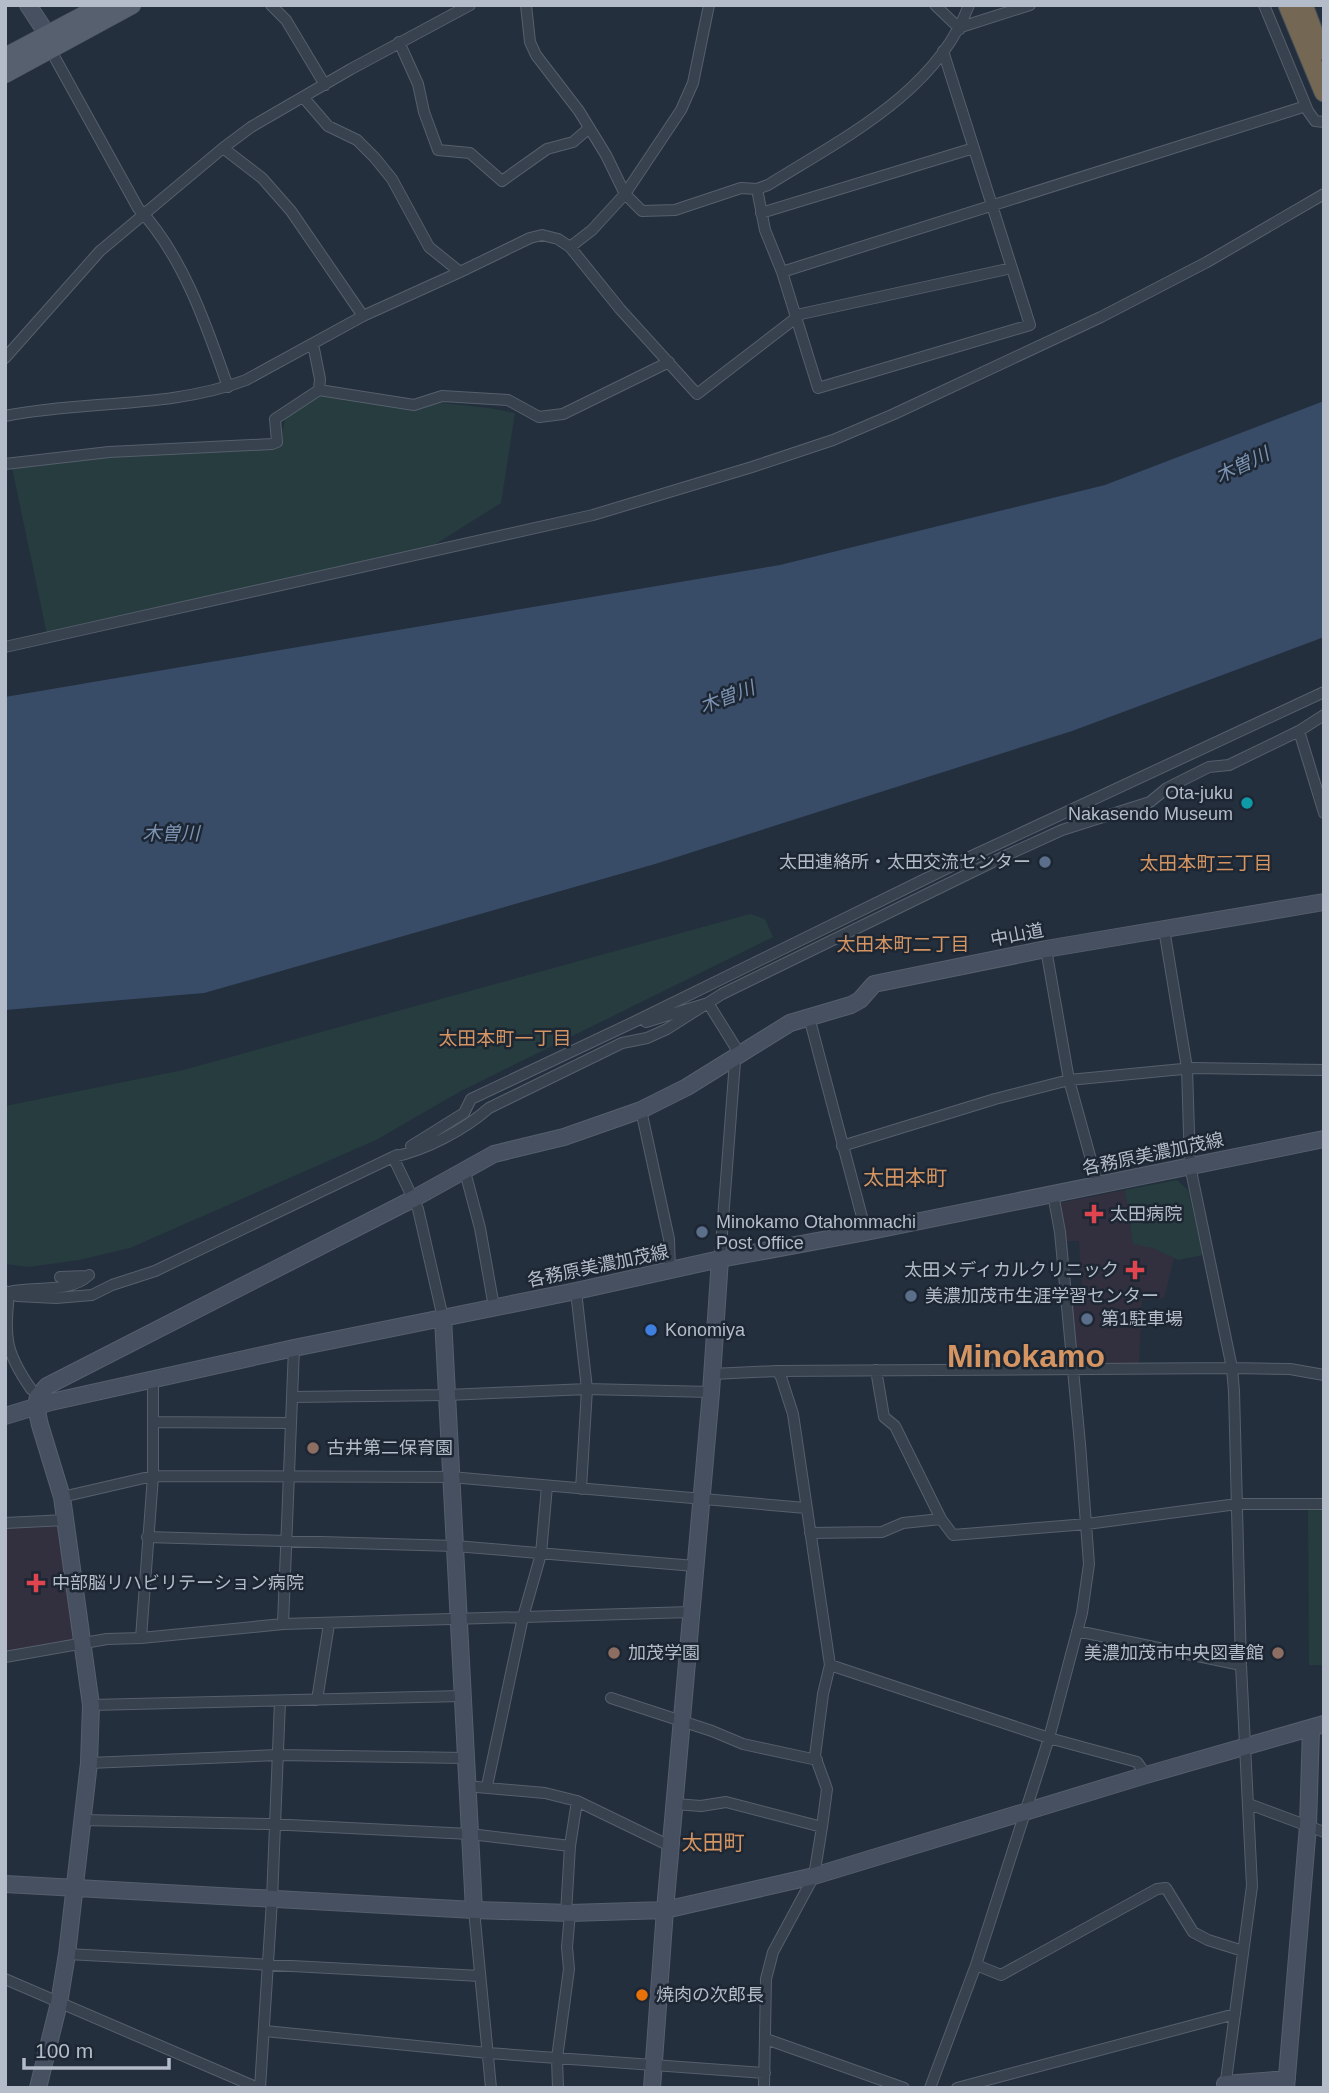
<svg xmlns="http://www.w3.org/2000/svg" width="1329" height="2093" viewBox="0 0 1329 2093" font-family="Arial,'Noto Sans JP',sans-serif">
<rect width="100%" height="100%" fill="#242f3e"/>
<!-- medical -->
<path fill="#32303f" d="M1125,1190L1133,1243L1153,1248L1174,1258L1164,1298L1142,1300L1139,1366L1103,1365L1102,1354L1075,1355L1071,1292L1082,1291L1079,1241H1067L1059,1203Z
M54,1523L59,1526L75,1639L73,1641L5,1654V1525Z"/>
<!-- green -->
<path fill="#263c3f" d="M319,390L489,408L515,413L501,503L415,557L228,603L86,634L48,639L11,463L279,446L285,420Z
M750,914L765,919L773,937L461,1091L376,1140L130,1248L79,1260L29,1267L5,1264V1106L183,1070Z
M1177,1180L1188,1190L1203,1255L1178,1260L1153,1248L1133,1244L1125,1190Z
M1308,1510H1324V1665H1309Z"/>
<!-- water -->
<path fill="#394c67" d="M1324,401V637L1072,731L655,864L204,993L5,1010V697L780,565L1105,485Z"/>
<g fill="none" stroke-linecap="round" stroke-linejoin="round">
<!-- street casing -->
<g stroke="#565f6c" stroke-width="12">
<path id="street" d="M271,5L286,20L325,85
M526,5L530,42L536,55L579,111L606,155L625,194L642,211L675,210L741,188L757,189L768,185C843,138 936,93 969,5
M935,5L960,29
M1264,5L1308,111L1315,121L1324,122
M961,27L1030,5
M399,42L418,84L424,112L438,150L470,153L502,181L547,149L573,142L588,129
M50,49L138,208C183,255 207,327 228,387
M303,97L328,126L357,140L375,158L392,179L429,247L460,272
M223,148L262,178L291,211L363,316
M757,189L765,230L782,272L818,388L1030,325L943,51
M761,213L974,148
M570,247L592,230L625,194L681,110L693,83L709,5
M782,272L1306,106
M5,358L100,251L223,148L251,127L351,69L470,5
M319,390L414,405L442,396L508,400L539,417L563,414L669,362
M5,416C85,400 169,409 246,380L363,316L460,272L530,238L542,235L558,239L570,247L620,309L697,394L801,314L1012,268
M5,464L109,452L272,444L277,442L275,419L319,390L320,379L313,344
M5,647L593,515L752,467L833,440L894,414L1101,317L1207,262L1324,194
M1299,731L1324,813
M1164,929L1187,1068L1190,1166L1232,1368L1234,1391L1241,1665L1252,1886L1225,2088
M1046,949L1069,1080L1098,1185
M809,1017L866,1232
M646,1022L708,1003L736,1048L720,1259
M641,1110L669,1239L670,1271
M411,1146L464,1113L471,1099L636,1021L974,855L1324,692
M842,1146L995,1099L1069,1080L1193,1068L1324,1070
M397,1155L393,1157L418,1209L443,1318
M464,1168L480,1228L494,1307
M60,1277L87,1276
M5,1291L17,1296L56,1298L92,1295L112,1285L155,1271L393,1157C426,1150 464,1130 489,1108L622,1043L647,1038L667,1029L722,994L1005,856L1062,830L1150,802L1167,788L1209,767L1229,765L1299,731L1324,715
M576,1291L587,1389L581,1489
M876,1370L884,1417L895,1426L941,1519L953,1535L1087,1524L1237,1504H1324
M712,1374L777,1371L1232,1368L1290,1369L1324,1375
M31,1389C4,1350 5,1338 9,1292C34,1286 69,1294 89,1275
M292,1397L447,1395L587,1389L711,1392
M153,1422L291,1423
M62,1497L153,1476L451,1477L806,1508
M5,1523L66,1520
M810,1533L882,1532L903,1523L941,1519
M147,1537L455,1546L695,1566
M283,1624L294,1348
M1077,1631L1241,1665
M141,1638L153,1476V1380
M5,1657L107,1639L141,1638L283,1624L691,1612
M830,1665L1049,1738L1137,1762L1146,1775
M611,1698L712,1731L743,1744L817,1760
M317,1700L329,1624
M91,1705L462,1696
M89,1763L278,1755L466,1758
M466,1786L545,1793L577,1801L672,1847
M487,1786L523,1617L541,1554L547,1486
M675,1804L701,1806L726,1802L822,1827
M1249,1804L1324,1832
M82,1820L269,1824L470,1834L570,1846
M474,1910L491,2088
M566,1913L570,1846L577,1801
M67,1954L480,1976
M976,1965L1001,1975L1157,1889L1166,1888L1193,1932L1208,1940L1243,1951
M5,1979L258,2088
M265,2031L488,2053L765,2073
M766,2039L904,2088
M260,2088L272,1900L280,1701
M558,2088L557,2058L569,1969L567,1947L570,1913
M764,2088L766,1979L773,1952L814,1876L822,1827L827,1789L815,1756L823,1694L830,1665L793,1414L781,1377L777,1371
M930,2088L976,1965L1049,1738L1082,1613L1089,1564L1080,1444L1060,1232L1053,1194
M957,2088L1235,2014"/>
</g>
<!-- secondary casing -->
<g stroke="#565f6c" stroke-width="18">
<path id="secondary" d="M28,5L47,34L49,46
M443,1318L474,1910
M5,1416L51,1402L294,1348L576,1291L720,1259L866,1232L1324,1139
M5,1884L474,1910L570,1913L665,1910L814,1876L1146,1775L1324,1724
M1225,2084L1287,2079
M38,2088L59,2003L67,1954L89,1763L91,1705L62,1497L40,1425L36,1407L38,1396L47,1386L413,1199L494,1154L564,1137L641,1110L687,1087L790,1023L851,1005L860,1000L874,984L1046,949L1324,902
M652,2088L665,1910L711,1392L720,1259
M1286,2088L1308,1826L1311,1728"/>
</g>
<!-- primary casing -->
<g stroke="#414a57" stroke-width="19">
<path id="primary" d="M5,57L103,5
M5,74L132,5"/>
</g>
<!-- highway casing -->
<g stroke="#434c59" stroke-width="21">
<path id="highway" d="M1288,5L1324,92
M1303,5L1320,50"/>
</g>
<!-- street -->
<use href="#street" stroke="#38414e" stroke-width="10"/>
<!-- secondary -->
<use href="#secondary" stroke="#465061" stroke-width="16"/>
<!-- primary -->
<use href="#primary" stroke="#56606e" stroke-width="18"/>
<!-- highway -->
<use href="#highway" stroke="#746855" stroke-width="19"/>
</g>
<!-- markers -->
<circle fill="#0f9aa8" stroke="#1d2633" stroke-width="2.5" cx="1247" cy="803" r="7"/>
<g fill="#5c6f8a" stroke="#1d2633" stroke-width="2.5">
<circle cx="1045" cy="862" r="7"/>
<circle cx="702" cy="1232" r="7"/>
<circle cx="911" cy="1296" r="7"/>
<circle cx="1087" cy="1319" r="7"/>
</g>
<g fill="#e0444e" stroke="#1d2633" stroke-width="2.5">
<path d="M1090.5 1203.5h7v7h7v7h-7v7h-7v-7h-7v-7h7z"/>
<path d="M1131.5 1259.5h7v7h7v7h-7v7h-7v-7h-7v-7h7z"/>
<path d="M32.5 1572.5h7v7h7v7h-7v7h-7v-7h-7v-7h7z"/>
</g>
<circle fill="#3f7fe0" stroke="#1d2633" stroke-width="2.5" cx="651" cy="1330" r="7"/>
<g fill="#8d6e63" stroke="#1d2633" stroke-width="2.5">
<circle cx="313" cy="1448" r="7"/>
<circle cx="614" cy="1653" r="7"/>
<circle cx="1278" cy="1653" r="7"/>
</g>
<circle fill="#e8710a" stroke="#1d2633" stroke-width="2.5" cx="642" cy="1995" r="7"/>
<g text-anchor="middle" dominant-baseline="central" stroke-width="5" stroke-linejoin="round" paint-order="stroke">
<!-- poi labels -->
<g font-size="18" fill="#b4bcc9" stroke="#1d2633" text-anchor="start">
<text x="1233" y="793" text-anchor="end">Ota-juku<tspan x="1233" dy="21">Nakasendo Museum</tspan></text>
<text x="1031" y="862" text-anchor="end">太田連絡所・太田交流センター</text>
<text x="1110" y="1214">太田病院</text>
<text x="716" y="1222">Minokamo Otahommachi<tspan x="716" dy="21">Post Office</tspan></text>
<text x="1119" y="1270" text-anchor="end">太田メディカルクリニック</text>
<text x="925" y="1296">美濃加茂市生涯学習センター</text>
<text x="1101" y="1319">第1駐車場</text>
<text x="665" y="1330">Konomiya</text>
<text x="327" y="1448">古井第二保育園</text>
<text x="52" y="1583">中部脳リハビリテーション病院</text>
<text x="628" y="1653">加茂学園</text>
<text x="1264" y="1653" text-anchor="end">美濃加茂市中央図書館</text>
<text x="656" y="1995">焼肉の次郎長</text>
</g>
<!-- street labels -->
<g font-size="18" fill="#b4bcc9" stroke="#1d2633">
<text transform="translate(1017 935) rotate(-11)">中山道</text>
<text transform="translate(1153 1154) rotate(-12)">各務原美濃加茂線</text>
<text transform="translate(598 1266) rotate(-12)">各務原美濃加茂線</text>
</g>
<!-- water labels -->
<g font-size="19" font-style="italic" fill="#7c92b1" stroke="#1d2633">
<text transform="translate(1242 465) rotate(-26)">木曽川</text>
<text transform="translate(727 697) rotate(-21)">木曽川</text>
<text x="171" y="833">木曽川</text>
</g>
<!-- neighbourhood labels -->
<g font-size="19" fill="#d59563" stroke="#1d2633">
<text x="1206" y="863">太田本町三丁目</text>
<text x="903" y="944">太田本町二丁目</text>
<text x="505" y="1038">太田本町一丁目</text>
</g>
<!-- quarter labels -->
<g font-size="21" fill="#d59563" stroke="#1d2633">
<text x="905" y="1177">太田本町</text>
<text x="713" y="1842">太田町</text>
</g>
<!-- town labels -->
<g font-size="32" font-weight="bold" fill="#d59563" stroke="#1d2633">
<text x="1026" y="1356">Minokamo</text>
</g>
</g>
<!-- border -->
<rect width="1329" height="2093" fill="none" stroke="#b4bcc9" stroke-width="14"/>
<!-- scale -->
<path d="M24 2058v10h145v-10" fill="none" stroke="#b4bcc9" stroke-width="3.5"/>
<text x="35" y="2058" font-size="21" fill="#b4bcc9" stroke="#1d2633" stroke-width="5" paint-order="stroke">100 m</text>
</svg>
